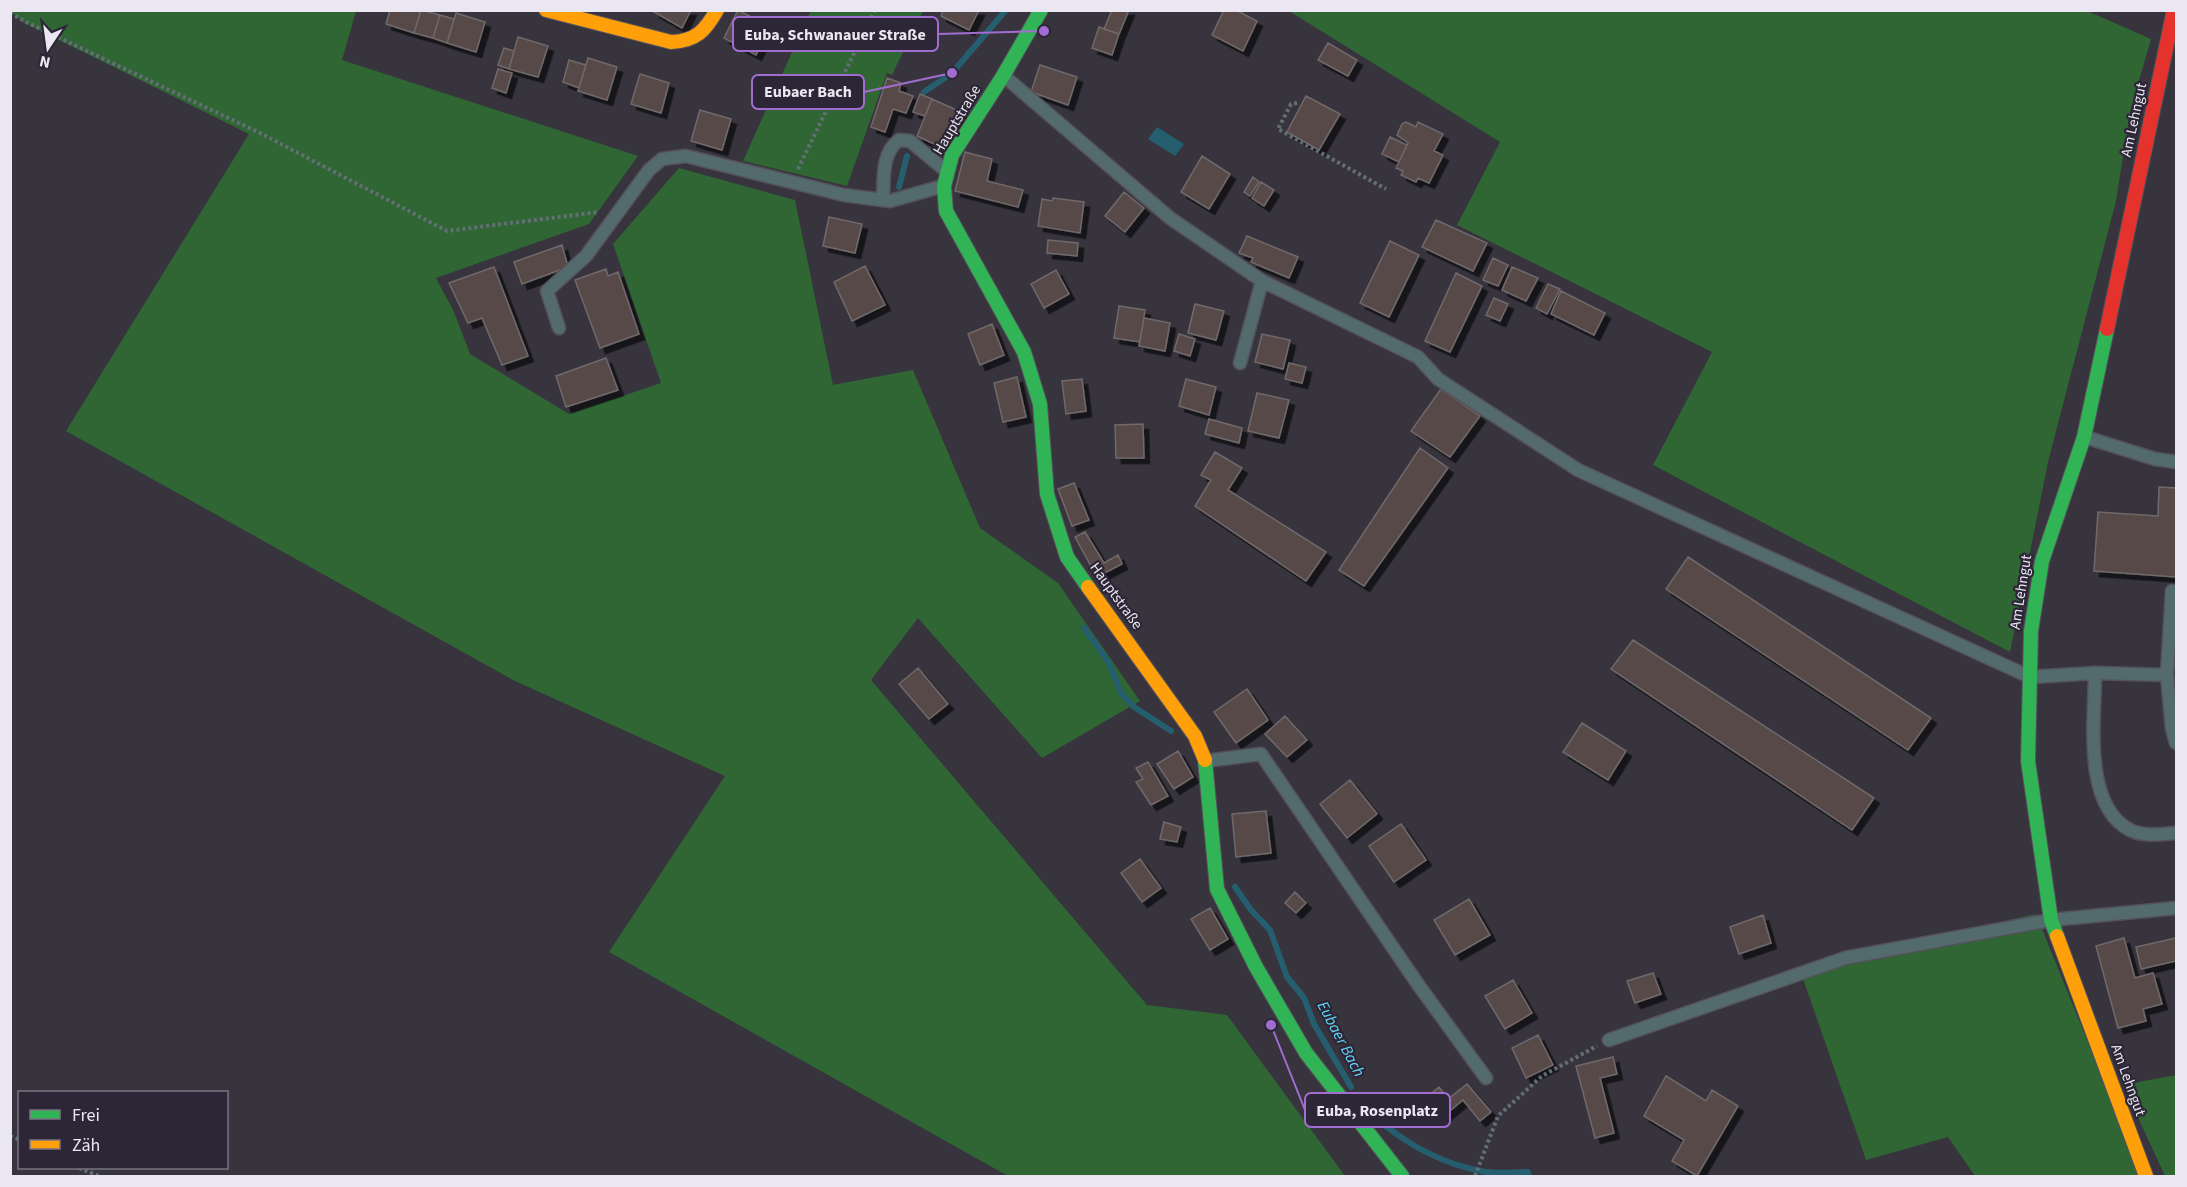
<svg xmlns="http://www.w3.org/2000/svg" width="2187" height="1187" viewBox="0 0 2187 1187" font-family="'Source Sans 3',sans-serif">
<defs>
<filter id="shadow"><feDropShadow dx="5.5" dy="5.5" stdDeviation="0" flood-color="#0009"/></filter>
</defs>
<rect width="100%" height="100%" fill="#37343e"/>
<!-- green -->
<path fill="#2f6634" d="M811,10L923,11L892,75L887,73L847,186L743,161Z
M2085,10L2151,39L2130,112L2116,201L2048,462L2010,652L1653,465L1712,352L1457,225L1500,142L1289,11Z
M10,11H356L342,60L638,156L589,224L436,278L454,312L470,354L569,414L661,383L613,244L679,168L795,200L833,385L913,370L980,528L1058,583L1140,701L1042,758L918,618L871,680L1147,1005L1227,1015L1345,1176H1008L609,952L725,776L515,681L66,431L249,134L23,22Z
M2036,914L2142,1176H1975L1948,1137L1866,1160L1800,970L1843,957Z
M2176,1075V1176H2165L2123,1085Z"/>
<!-- water -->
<path fill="#255e6e" d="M1157,127L1184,144L1175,156L1148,139Z"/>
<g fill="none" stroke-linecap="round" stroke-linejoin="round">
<!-- stream -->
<path stroke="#255e6e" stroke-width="6" d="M924,92L952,73L1006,10
M899,187L907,156
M1084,628L1109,663L1121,693L1134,707L1171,731
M1235,887L1251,910L1270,930L1287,977L1304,998L1314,1024L1351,1087
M1374,1116C1405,1144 1444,1165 1486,1172C1499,1174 1514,1172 1528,1172L1529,1176"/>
</g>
<!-- building -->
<path fill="#594948" stroke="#6f696b" stroke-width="1.5" filter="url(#shadow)" d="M390,10H421L414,33L386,24Z
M421,10L440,15L433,38L414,33Z
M655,10H691L682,28L654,12Z
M738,10L770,27L756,55L724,38Z
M943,10H979L969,30L941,16Z
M1112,10H1129L1119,34L1104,29Z
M1224,10H1236L1257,21L1243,51L1212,35Z
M456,13L485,22L476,52L447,43Z
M440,15L454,19L447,43L433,38Z
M1099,27L1119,34L1112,55L1092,48Z
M518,37L548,46L538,77L509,69Z
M1328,43L1357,60L1348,76L1318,60Z
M504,48L514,51L509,69L498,65Z
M588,58L617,67L607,100L578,91Z
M569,60L586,65L579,88L563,82Z
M1040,65L1077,77L1068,105L1031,92Z
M498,69L512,73L506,93L492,88Z
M640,74L669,83L661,113L631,104Z
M887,78L901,83L899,91L913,96L906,113L893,109L885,132L871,127Z
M920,94L932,99L925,116L913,112Z
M1306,96L1340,114L1319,150L1287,132Z
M932,99L961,112L945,149L917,136Z
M700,110L731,119L722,150L691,141Z
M1406,122L1416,127L1418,122L1443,134L1434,151L1443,155L1429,183L1418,178L1416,182L1401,175L1403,171L1396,168L1408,143L1397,135L1402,124Z
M1390,137L1407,145L1399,162L1382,154Z
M965,152L992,159L987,181L1023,190L1018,207L955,191Z
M1202,156L1230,174L1209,209L1181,192Z
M1253,177L1259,182L1250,196L1244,192Z
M1261,182L1274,190L1264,206L1252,198Z
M1124,192L1144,208L1125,232L1105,216Z
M1053,198L1084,202L1080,233L1038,226L1042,199L1052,201Z
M829,217L862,224L855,253L823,246Z
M1436,220L1487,243L1473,271L1422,247Z
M1247,236L1298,257L1289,278L1251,262L1253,258L1239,253Z
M1048,240L1078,243L1077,256L1047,253Z
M1390,241L1419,255L1389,317L1360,303Z
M562,245L568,267L522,284L514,262Z
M1493,258L1508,265L1498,286L1483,280Z
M865,266L885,305L852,321L834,282Z
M494,267L528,356L502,365L482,318L468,323L449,283Z
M1512,267L1538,278L1526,301L1502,290Z
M606,269L608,276L618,272L639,334L600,348L575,280Z
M1056,270L1069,294L1044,308L1031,284Z
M1456,273L1482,286L1450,352L1425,341Z
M1548,284L1560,289L1547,314L1536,308Z
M1561,291L1605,313L1594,335L1551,314Z
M1494,298L1508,304L1500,321L1486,315Z
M1195,304L1224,311L1216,340L1188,333Z
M1119,306L1145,310L1140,342L1114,338Z
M1144,318L1170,323L1165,351L1139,346Z
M992,324L1004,355L980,365L968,334Z
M1179,334L1195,339L1190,356L1174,351Z
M1262,334L1290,340L1283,369L1255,362Z
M606,358L618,390L566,407L556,376Z
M1289,363L1306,367L1302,383L1285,379Z
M1017,377L1026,417L1003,422L994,383Z
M1082,379L1086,411L1066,414L1062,381Z
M1186,379L1216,387L1209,415L1179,406Z
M1441,389L1480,416L1450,457L1411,431Z
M1257,393L1289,400L1279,438L1248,431Z
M1209,419L1242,428L1239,443L1205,434Z
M1143,424L1144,458H1116L1115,425Z
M1420,448L1448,468L1364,586L1339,570Z
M1215,452L1242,468L1228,490L1326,552L1306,581L1195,506L1211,480L1201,475Z
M1074,483L1089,520L1072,526L1058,489Z
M2159,487L2176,488V577L2094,571L2098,512L2158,516Z
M1085,532L1104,563L1118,555L1122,564L1097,577L1075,537Z
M1688,557L1931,718L1908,750L1666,589Z
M1633,640L1874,798L1852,830L1611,669Z
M918,668L948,704L929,719L899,684Z
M1247,689L1268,720L1236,743L1214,712Z
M1285,716L1307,740L1287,757L1265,734Z
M1582,723L1626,751L1608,780L1563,752Z
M1178,751L1193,777L1174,789L1157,764Z
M1148,762L1168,796L1151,805L1136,782L1143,779L1136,768Z
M1350,780L1377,814L1347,838L1320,804Z
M1266,811L1271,853L1236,857L1232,814Z
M1164,822L1181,827L1177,842L1160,839Z
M1401,824L1426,860L1394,882L1369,846Z
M1140,859L1161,888L1142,902L1121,873Z
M1295,892L1306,903L1296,913L1285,903Z
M1469,899L1490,935L1455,955L1434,920Z
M1210,908L1228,939L1210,950L1191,919Z
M1763,915L1771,943L1739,954L1730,927Z
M2124,938L2135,978L2153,973L2162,1004L2143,1009L2146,1021L2118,1028L2096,946Z
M2176,938V961L2141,969L2136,947Z
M1653,973L1661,994L1635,1003L1627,981Z
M1513,980L1532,1013L1505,1029L1485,996Z
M1538,1035L1553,1065L1526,1078L1512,1048Z
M1613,1057L1617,1074L1600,1078L1614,1133L1595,1138L1576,1066Z
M1666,1076L1706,1101L1712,1090L1738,1106L1697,1176L1672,1161L1684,1140L1644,1116Z
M1467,1084L1491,1112L1480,1121L1463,1100L1438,1121L1422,1101L1439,1087L1448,1099Z"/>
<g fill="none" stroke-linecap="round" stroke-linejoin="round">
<!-- lane casing -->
<g stroke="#54515a" stroke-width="15">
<path id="lane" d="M1004,76L1170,218L1262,281L1240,363
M883,200C884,180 881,153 899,140L910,141L945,170
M1262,281L1418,357L1438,379L1578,470L2030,677L2095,673C2095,718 2082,805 2130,830C2144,837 2162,834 2176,833
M559,328L547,291L586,256L649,170L662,159L686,156L844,195L890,201L943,186
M2085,437L2155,459L2176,462
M2095,673L2167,675L2172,591
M2167,675L2172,729L2176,743
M1205,761L1261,754L1417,983L1486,1078
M1609,1040L1845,958L2051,920L2176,908"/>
</g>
<!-- fast casing -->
<g stroke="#54515a" stroke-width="16">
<path id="fast" d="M1041,10L1003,76L952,155L944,186L946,211L1024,352L1040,404L1047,494L1067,557L1088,587
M1205,760L1217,889L1256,967L1306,1053L1402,1176
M2057,936L2051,920L2028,761L2031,631L2042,561L2084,437L2107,329"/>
</g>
<!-- slow casing -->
<g stroke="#54515a" stroke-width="16">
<path id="slow" d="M546,10L671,42C696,41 705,31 717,10
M1088,587L1195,736L1205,760
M2057,936L2146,1176"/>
</g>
<!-- jam casing -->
<g stroke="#54515a" stroke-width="16">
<path id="jam" d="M2107,329L2174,10"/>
</g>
<!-- path -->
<path stroke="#627074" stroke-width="4" stroke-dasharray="3 3" stroke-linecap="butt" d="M10,13L28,23L262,134L447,231L599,212
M1297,103L1291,104L1278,129L1386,189
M798,169L875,10
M10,1136L20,1140
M79,1168L99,1176
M1475,1176L1498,1116L1542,1076L1597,1046"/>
<!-- lane -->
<use href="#lane" stroke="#546b6e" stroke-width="12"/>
<!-- fast -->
<use href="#fast" stroke="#30b455" stroke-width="14"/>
<!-- slow -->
<use href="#slow" stroke="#ff9f0a" stroke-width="14"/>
<!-- jam -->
<use href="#jam" stroke="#e5322d" stroke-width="14"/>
</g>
<g text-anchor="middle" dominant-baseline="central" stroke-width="4.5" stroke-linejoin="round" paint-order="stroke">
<!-- street labels -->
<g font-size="15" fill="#eae7f2" stroke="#2c2637">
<text transform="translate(957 120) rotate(-59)">Hauptstraße</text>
<text transform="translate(2134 120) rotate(-78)">Am Lehngut</text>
<text transform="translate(2021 592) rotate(-81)">Am Lehngut</text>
<text transform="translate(1116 596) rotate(54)">Hauptstraße</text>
<text transform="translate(2128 1080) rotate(70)">Am Lehngut</text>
</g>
<!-- water labels -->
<g font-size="16" font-style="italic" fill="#62dafa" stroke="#2c2637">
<text transform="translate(1341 1039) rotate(62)">Eubaer Bach</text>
</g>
</g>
<!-- callouts -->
<path fill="none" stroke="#a26dd1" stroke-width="2" d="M1044 31L938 34M952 73L864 92M1271 1025L1305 1110"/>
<g fill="#a26dd1" stroke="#2c2637" stroke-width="2">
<circle cx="1044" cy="31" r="6"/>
<circle cx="952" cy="73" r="6"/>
<circle cx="1271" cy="1025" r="6"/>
</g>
<g fill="#2c2637" stroke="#a26dd1" stroke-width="2">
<rect x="733" y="17" width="205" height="34" rx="6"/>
<rect x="752" y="75" width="112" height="34" rx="6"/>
<rect x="1305" y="1093" width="145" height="34" rx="6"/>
</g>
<g font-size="16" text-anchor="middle" font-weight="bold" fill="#eae7f2">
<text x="835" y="40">Euba, Schwanauer Straße</text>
<text x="808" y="97">Eubaer Bach</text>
<text x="1377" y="1116">Euba, Rosenplatz</text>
</g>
<!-- border -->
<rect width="2187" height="1187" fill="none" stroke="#eae7f2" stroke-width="24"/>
<!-- legend -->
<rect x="18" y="1091" width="210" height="78" fill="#2c2637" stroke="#787382" stroke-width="1.5"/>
<rect x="30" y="1110" width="30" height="9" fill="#30b455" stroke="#787382" stroke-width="1.5"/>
<text x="72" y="1121" font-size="18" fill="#eae7f2">Frei</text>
<rect x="30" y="1140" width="30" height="9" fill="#ff9f0a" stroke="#787382" stroke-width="1.5"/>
<text x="72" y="1151" font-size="18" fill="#eae7f2">Zäh</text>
<!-- north arrow -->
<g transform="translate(48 48) rotate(193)" stroke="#2c2637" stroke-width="4.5" paint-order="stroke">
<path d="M0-4.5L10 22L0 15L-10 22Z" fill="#eae7f2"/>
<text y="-9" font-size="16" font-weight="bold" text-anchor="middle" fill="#eae7f2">N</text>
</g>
</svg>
